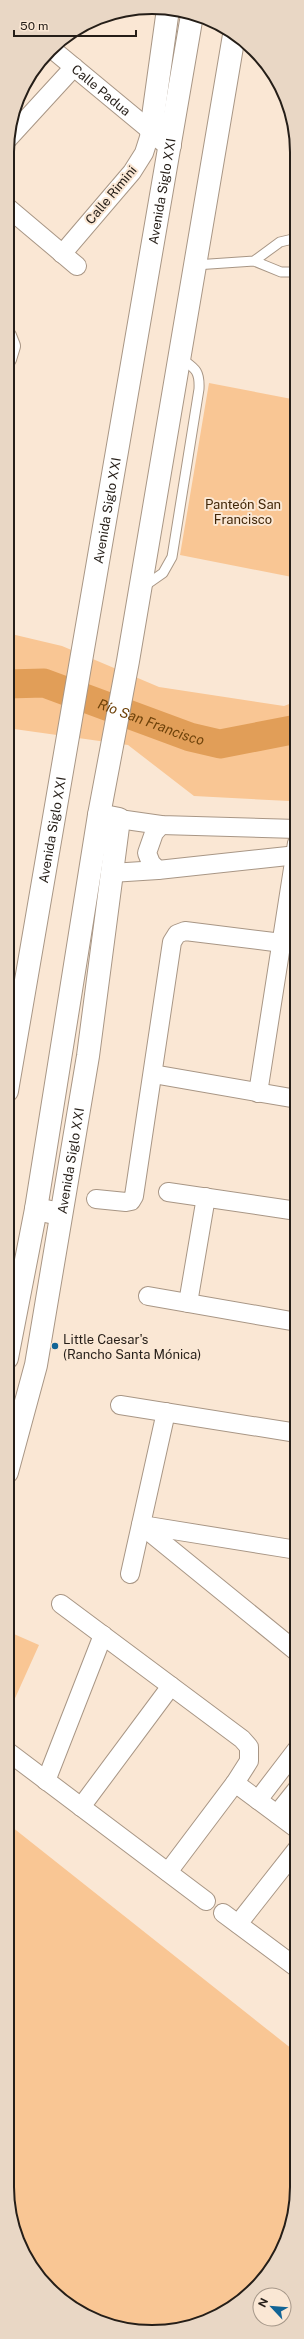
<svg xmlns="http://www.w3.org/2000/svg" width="304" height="2339" viewBox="0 0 304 2339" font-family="'Public Sans',sans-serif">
<rect width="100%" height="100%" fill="#fae7d4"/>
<!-- green -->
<path fill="#f9c694" d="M209,383L297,400V578L180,555Z
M7,633L62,646L159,687L284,706L297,701V798L289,801L194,796L128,745L7,728Z
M7,1631L39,1645L7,1716Z
M7,1823L297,2053V2197L282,2251L247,2296L198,2324L143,2332L88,2317L49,2289L18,2242L7,2187Z"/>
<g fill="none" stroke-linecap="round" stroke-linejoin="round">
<!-- river -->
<path stroke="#e19e58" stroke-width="29" id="s1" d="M7,684L44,683L190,737L220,744L297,729"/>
<!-- service casing -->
<g stroke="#a89685" stroke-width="11">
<path id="service" d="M254,261L280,242L297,238
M195,265L254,261L281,272H297
M143,587L163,573L172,557L199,389C200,369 194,368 179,357"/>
</g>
<!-- minor casing -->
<g stroke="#a89685" stroke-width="20">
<g id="minor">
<path id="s2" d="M52,49L151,131L144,153L132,172L62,254"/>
<path d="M8,139L74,67"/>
<path d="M7,207L77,266"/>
<path d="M7,359L11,346L7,336"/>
<path d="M119,819L161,825L297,829"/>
<path d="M158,870L151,863L147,853L154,833L161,825"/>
<path d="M111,873L158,870L297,855"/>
<path d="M153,1074L297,1099"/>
<path d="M258,1093L297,843"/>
<path d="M168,1192L297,1211"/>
<path d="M96,1199L126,1202L131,1201L134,1196L172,942L177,934L185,931L282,943"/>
<path d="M148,1296L297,1322"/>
<path d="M188,1303L206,1197"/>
<path d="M120,1405L297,1433"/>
<path d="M141,1525L297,1652"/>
<path d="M142,1525L297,1550"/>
<path d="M130,1574L166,1412"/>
<path d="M61,1604L242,1739L249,1747V1761L235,1783L168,1872"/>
<path d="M7,1751L206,1901"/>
<path d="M46,1781L103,1635"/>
<path d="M235,1783L297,1829"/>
<path d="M258,1800L297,1749"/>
<path d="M81,1807L171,1686"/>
<path d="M277,1814L297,1789"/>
<path d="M223,1913L297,1968"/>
<path d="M238,1924L297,1849"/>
</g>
</g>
<!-- tertiary casing -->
<g stroke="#a89685" stroke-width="24">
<g id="tertiary">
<path d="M168,9L151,131L170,145"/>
<path id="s3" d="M7,1472L36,1365L88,1056L119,819L99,815"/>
</g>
</g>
<!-- trunk casing -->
<g stroke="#a89685" stroke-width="24">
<g id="trunk">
<path id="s4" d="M7,1091L192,15"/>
<path d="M36,1209L60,1214"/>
<path d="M7,1358L36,1209L99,815L128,661L234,35"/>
</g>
</g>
<!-- service -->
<use href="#service" stroke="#fff" stroke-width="9"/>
<!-- minor -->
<use href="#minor" stroke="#fff" stroke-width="18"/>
<!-- tertiary -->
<use href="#tertiary" stroke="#fff" stroke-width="22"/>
<!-- trunk -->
<use href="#trunk" stroke="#fff" stroke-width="22"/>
</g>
<!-- markers -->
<circle fill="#116496" stroke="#fae7d4" stroke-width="1.5" cx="55" cy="1346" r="4"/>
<g text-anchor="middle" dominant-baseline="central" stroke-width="4" stroke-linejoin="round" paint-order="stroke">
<!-- street labels -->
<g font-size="13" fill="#251e18" stroke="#fae7d4">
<text stroke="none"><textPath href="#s2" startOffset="64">Calle Padua</textPath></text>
<text stroke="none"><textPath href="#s4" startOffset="913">Avenida Siglo XXI</textPath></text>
<text transform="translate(111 195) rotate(-50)">Calle Rimini</text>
<text stroke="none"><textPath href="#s4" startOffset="589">Avenida Siglo XXI</textPath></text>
<text stroke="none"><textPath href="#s4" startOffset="265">Avenida Siglo XXI</textPath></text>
<text stroke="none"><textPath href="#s3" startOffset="318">Avenida Siglo XXI</textPath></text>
</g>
<!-- park labels -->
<g font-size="13" fill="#422708" stroke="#fae7d4">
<text x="243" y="504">Panteón San<tspan x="243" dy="15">Francisco</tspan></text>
</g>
<!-- poi labels -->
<g font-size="13" fill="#251e18" stroke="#fae7d4" text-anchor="start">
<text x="63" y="1339">Little Caesar's<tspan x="63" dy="15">(Rancho Santa Mónica)</tspan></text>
</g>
<!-- water labels -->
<g font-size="14" font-style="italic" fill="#6e420a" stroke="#fae7d4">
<text stroke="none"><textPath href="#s1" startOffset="151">Río San Francisco</textPath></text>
</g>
</g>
<!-- crop -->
<path d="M0 0H304V2339H0ZM152 14H152A138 138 0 0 1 290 152V2187A138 138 0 0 1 152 2325H152A138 138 0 0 1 14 2187V152A138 138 0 0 1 152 14Z" fill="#e9d7c5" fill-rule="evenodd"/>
<path fill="none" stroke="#251e18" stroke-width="2" d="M152 14H152A138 138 0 0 1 290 152V2187A138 138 0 0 1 152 2325H152A138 138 0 0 1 14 2187V152A138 138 0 0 1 152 14Z"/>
<!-- north arrow -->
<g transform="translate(272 2307) rotate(296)"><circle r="19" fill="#fae7d4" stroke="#a59789"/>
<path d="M0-3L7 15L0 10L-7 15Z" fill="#116496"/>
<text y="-6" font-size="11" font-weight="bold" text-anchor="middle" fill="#251e18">N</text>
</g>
<!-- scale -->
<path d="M14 30v6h122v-6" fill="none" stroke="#251e18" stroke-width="2"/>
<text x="20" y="30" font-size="12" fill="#251e18" stroke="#fae7d4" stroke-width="3" paint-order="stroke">50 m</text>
</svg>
